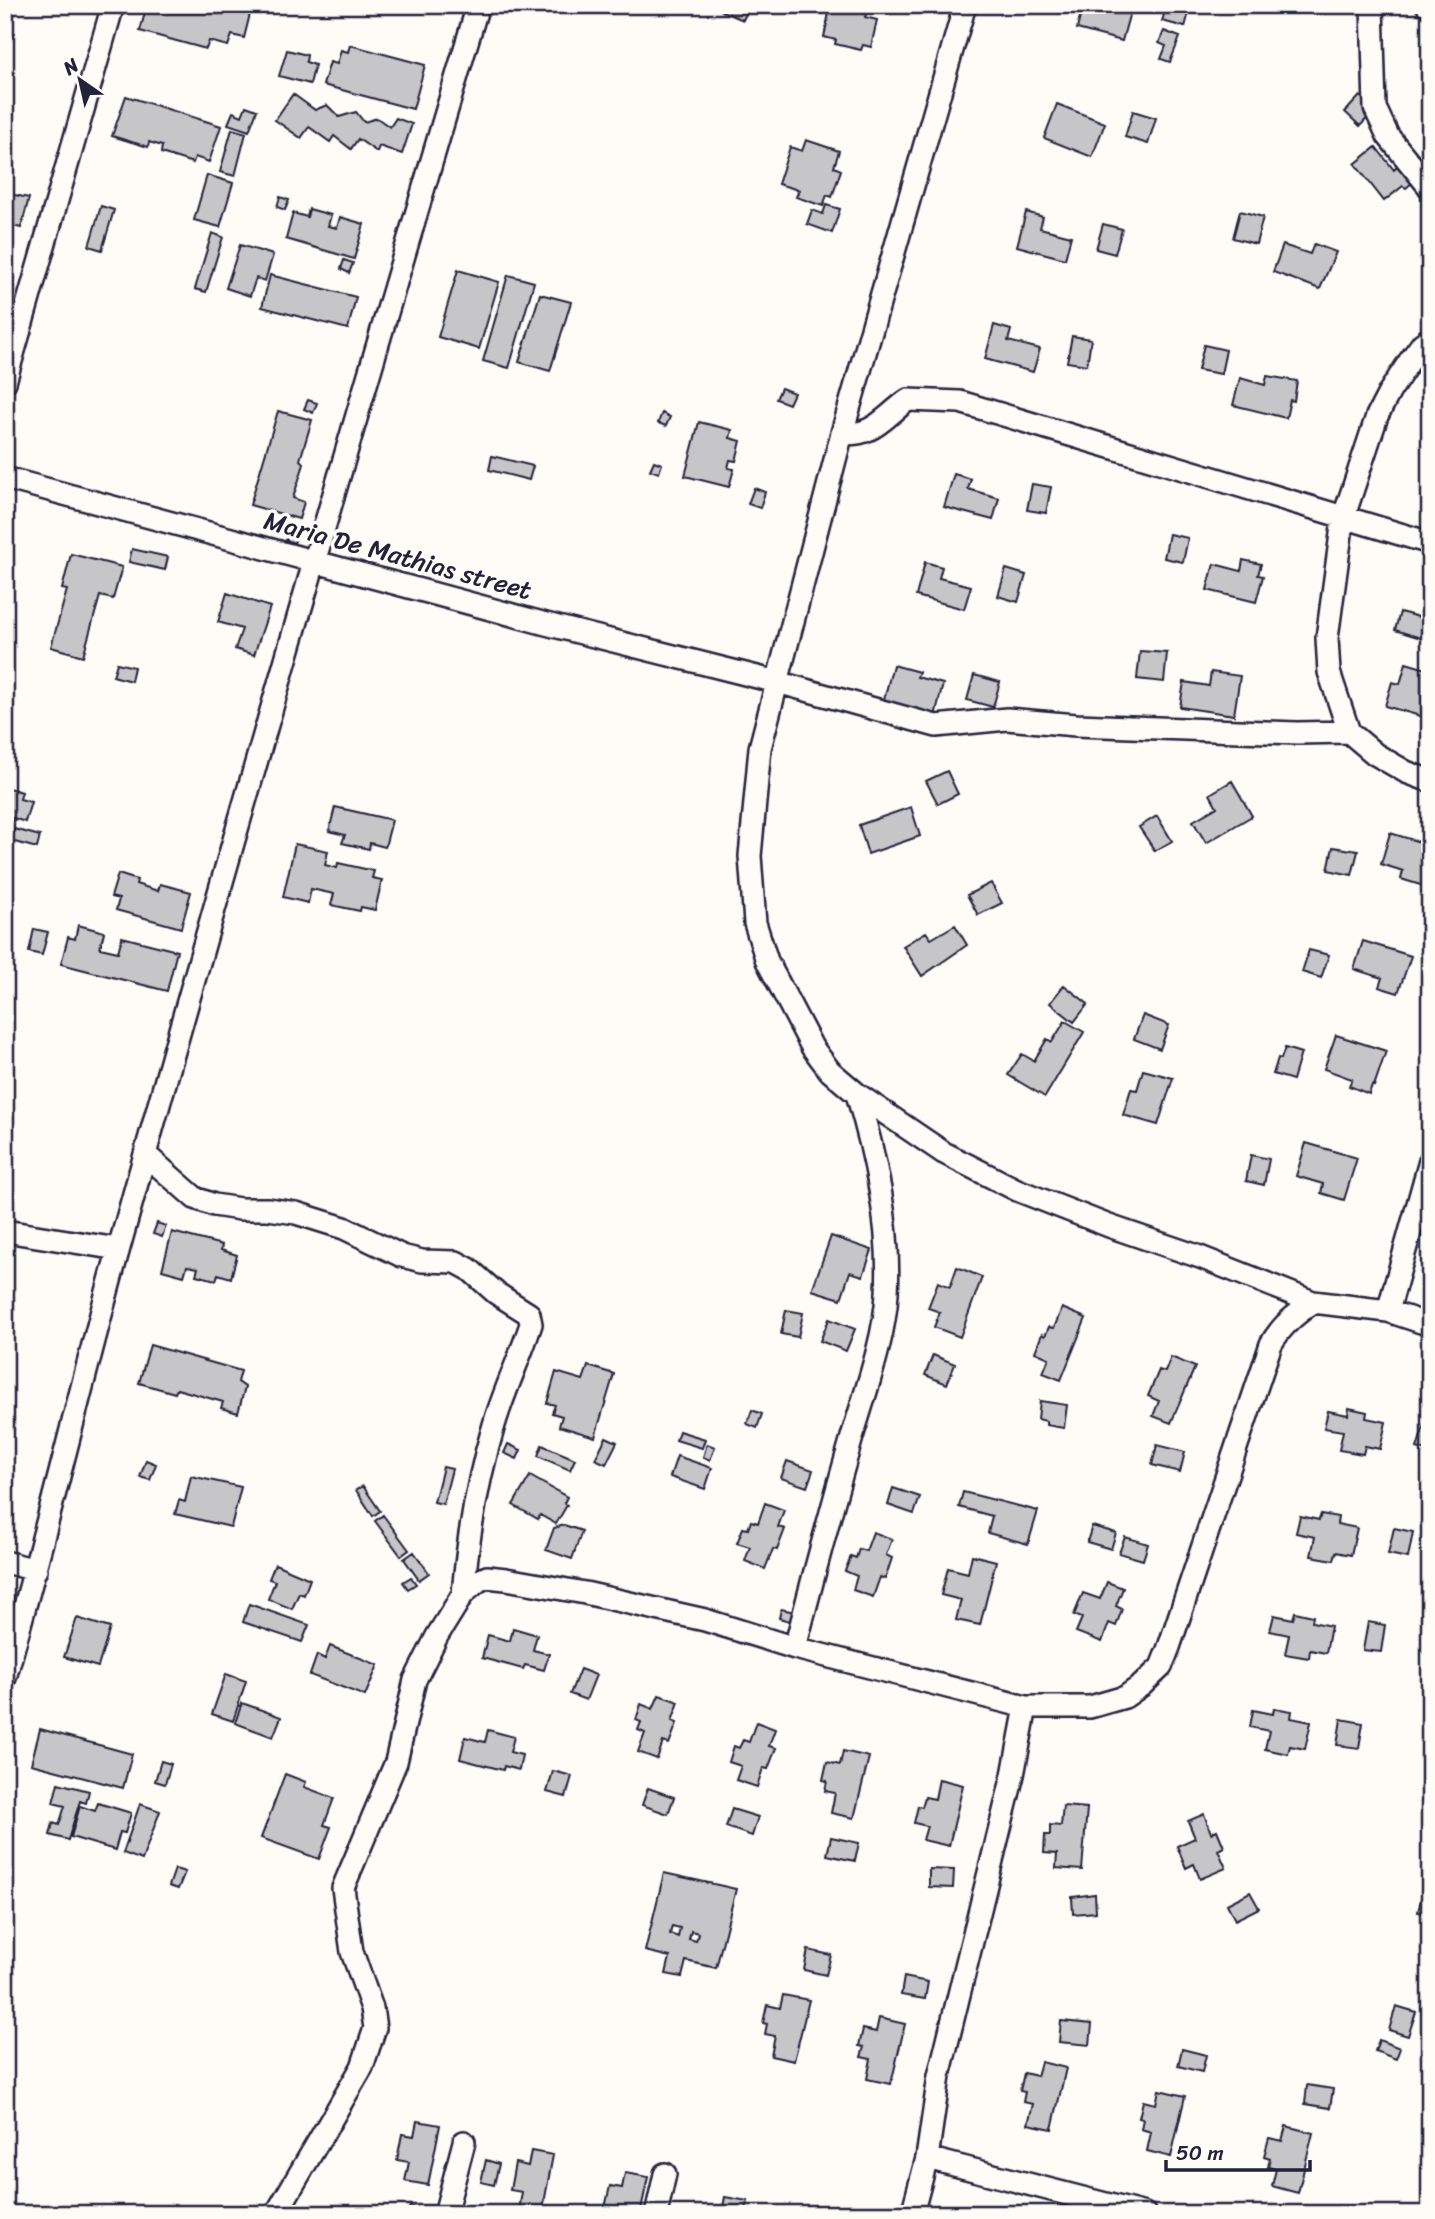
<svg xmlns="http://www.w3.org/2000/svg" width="1435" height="2219" viewBox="0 0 1435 2219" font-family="Sriracha,sans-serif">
<rect width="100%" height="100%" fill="#fdfcf7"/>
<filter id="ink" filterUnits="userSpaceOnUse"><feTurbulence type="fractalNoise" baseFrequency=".0143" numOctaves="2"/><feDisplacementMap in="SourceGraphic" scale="14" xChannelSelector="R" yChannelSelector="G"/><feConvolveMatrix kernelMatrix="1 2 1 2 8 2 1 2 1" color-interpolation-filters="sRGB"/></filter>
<g filter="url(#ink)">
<!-- building -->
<path fill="#c6c6c8" stroke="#22223b" stroke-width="2" fill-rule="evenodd" d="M147,5H233L251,10L244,38L232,35L228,46L209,41L206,49L140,31Z
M722,5H750L743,20L722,11Z
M1083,5H1105L1130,12L1122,41L1077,29Z
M1167,5H1191L1185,27L1162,21Z
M847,6L867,10L865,17L877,20L871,47L863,45L861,50L835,44L836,40L824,37L830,8L845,11Z
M1164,31L1180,37L1170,62L1161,59L1166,46L1159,43Z
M350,45L425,65L413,109L323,85L330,62L337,64L341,50L348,52Z
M287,50L307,55L306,62L315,65L310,84L279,76Z
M293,94L315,110L327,105L339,117L356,112L364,122L377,118L390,127L396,118L412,124L402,154L379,146L377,152L358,139L351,149L334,136L330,142L309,127L301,138L275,120Z
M126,96L221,126L209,162L195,157L193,163L161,153L162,146L149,142L148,147L112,136Z
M1360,96L1375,110L1360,126L1345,112Z
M1057,104L1105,123L1092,157L1044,138Z
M246,106L257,110L249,131L228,124L233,112L242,116Z
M1133,111L1156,118L1148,144L1125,137Z
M232,129L246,133L235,176L220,172Z
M806,140L839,151L834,167L841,170L832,197L827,195L823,206L796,197L799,190L778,184L790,147L802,151Z
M1376,147L1394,170L1399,165L1413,182L1406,188L1403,186L1384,201L1355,164Z
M207,175L233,183L220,227L194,220Z
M5,193L29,198L21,228L5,224Z
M280,197L289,200L285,210L277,207Z
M826,205L840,209L832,233L807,224L812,210L823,214Z
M101,206L114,210L102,250L89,246Z
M309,209L331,215L328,226L337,228L340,217L364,224L354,259L286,239L293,213L307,217Z
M1240,211L1263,217L1256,244L1233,238Z
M1026,212L1043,217L1040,228L1071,236L1065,259L1017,246Z
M1103,224L1122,229L1115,254L1096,249Z
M212,233L223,237L206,292L195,289Z
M1314,244L1336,252L1320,289L1273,272L1283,245L1310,254Z
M240,245L273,255L265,281L256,278L250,296L226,288Z
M344,260L353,263L349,273L341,269Z
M458,270L499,282L479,349L438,337Z
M270,275L356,297L348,329L262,307Z
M508,275L534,282L509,368L483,361Z
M540,294L571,302L550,371L519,362Z
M994,325L1011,330L1008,341L1040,349L1033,372L985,359Z
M1072,336L1091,339L1087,365L1067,362Z
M1204,345L1226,350L1221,374L1198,370Z
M1267,376L1297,381L1294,401L1290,400L1286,418L1233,405L1240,378L1265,385Z
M781,388L794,393L789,404L776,399Z
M308,400L317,403L313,413L304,409Z
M278,411L312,420L300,460L304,464L293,498L304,502L299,519L250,505Z
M662,413L670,417L666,426L658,423Z
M699,422L732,430L730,438L741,441L736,461L730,460L728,468L734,469L729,487L685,476Z
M492,456L533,466L529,480L489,470Z
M654,461L662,464L659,473L650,470Z
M954,474L971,479L968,489L999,498L993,520L944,507Z
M1032,484L1051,487L1046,513L1027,510Z
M754,488L765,492L760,508L748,504Z
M289,530L298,533L294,543L286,540Z
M1169,534L1188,538L1183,562L1164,558Z
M132,549L168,557L165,570L129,562Z
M71,554L122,567L113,599L100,596L83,656L51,647L67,590L62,589Z
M1243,560L1261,564L1258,575L1263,576L1256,602L1207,590L1214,564L1241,571Z
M925,562L942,567L939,578L971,586L964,609L916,596Z
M1006,569L1026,575L1018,602L998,596Z
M227,593L270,607L254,655L235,649L242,629L218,622Z
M1400,612L1430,620L1424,639L1395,630Z
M1140,651L1167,653L1164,682L1137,679Z
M117,663L134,667L131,681L113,676Z
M1406,663L1430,670V698L1424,717L1385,706L1392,682L1400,684Z
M893,665L919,672L917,677L943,684L935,716L883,703Z
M1211,672L1240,676L1234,715L1180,707L1184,682L1209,686Z
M974,675L1000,682L993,707L967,700Z
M947,771L958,794L938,804L926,781Z
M1232,781L1252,816L1206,843L1193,821L1217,807L1210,794Z
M5,787L22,792L20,799L31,802L25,822L13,818L12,822L7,821L5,825Z
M335,807L392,820L385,847L370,843L369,849L342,843L345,835L329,831Z
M911,807L920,836L868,854L859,825Z
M1157,816L1172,841L1155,851L1139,827Z
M14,829L40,836L37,848L11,841Z
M1390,833L1430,845V877L1427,887L1401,879L1403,871L1381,864Z
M295,844L328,851L325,865L337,868L338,863L374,871L372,878L382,880L375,910L361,907L360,911L331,905L334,894L311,889L308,903L283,897Z
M1333,847L1358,851L1352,875L1328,870Z
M118,874L137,880L136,884L158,891L160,884L191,892L181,928L116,910L119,899L111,897Z
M991,883L1002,903L978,915L967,895Z
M78,925L104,932L100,948L118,952L122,937L177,951L167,991L61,964L68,937L75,939Z
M955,925L967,945L922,976L903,946L926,932L931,939Z
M34,929L48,932L42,955L29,952Z
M1363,941L1411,956L1398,993L1379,987L1382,978L1354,969Z
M1309,950L1329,955L1321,978L1302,972Z
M1064,985L1088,1004L1074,1022L1050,1003Z
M1143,1015L1169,1025L1160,1049L1134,1039Z
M1065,1021L1084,1032L1045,1097L1008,1075L1022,1054L1034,1061L1047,1039L1052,1042Z
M1336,1035L1386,1051L1374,1086L1372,1085L1369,1094L1349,1086L1352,1079L1324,1069Z
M1285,1048L1301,1053L1293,1080L1273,1074L1278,1058L1281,1059Z
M1143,1070L1173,1078L1158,1125L1123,1115L1131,1089L1137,1090Z
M1306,1143L1357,1158L1344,1200L1321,1193L1323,1184L1296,1176Z
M1251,1155L1269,1159L1264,1185L1246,1181Z
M157,1223L166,1226L162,1237L153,1234Z
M172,1232L222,1245L221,1250L237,1255L231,1278L218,1274L216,1280L196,1275L198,1268L187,1266L184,1276L162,1270Z
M831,1236L872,1250L863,1276L850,1272L841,1299L812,1290Z
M957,1267L982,1277L960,1337L934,1327L940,1312L928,1308L938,1282L950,1287Z
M1062,1308L1086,1318L1061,1380L1043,1373L1049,1358L1035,1352L1042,1334L1045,1336L1049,1327L1054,1328Z
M786,1310L803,1313L798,1337L781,1334Z
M829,1319L855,1329L846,1351L820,1341Z
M150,1345L241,1371L238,1382L245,1387L238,1413L221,1408L223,1402L177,1389L175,1393L139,1383Z
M933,1355L955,1364L947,1384L925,1375Z
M1171,1357L1195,1367L1171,1423L1153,1416L1159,1401L1148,1396L1159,1370L1165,1372Z
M588,1366L614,1374L595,1437L559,1426L562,1416L552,1413L555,1405L547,1403L556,1372L583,1380Z
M1040,1401L1067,1405L1064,1428L1046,1425V1421L1038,1419Z
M1349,1408L1367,1412L1366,1418L1386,1422L1380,1449L1365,1446L1363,1454L1339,1450L1343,1431L1324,1428L1328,1411L1348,1415Z
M752,1410L762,1414L757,1428L747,1424Z
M1425,1423L1430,1424V1452L1417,1448Z
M679,1431L705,1439L702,1448L676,1440Z
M606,1437L617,1442L606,1464L595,1459Z
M508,1444L521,1450L517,1459L504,1453Z
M707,1444L715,1447L710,1460L703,1457Z
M542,1445L575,1459L570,1470L538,1456Z
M1157,1445L1185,1452L1180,1472L1152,1465Z
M677,1456L712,1468L705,1489L670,1477Z
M146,1460L156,1464L150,1480L140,1477Z
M787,1461L813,1470L807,1487L781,1478Z
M443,1467L452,1469L443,1504L434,1502Z
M191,1476L241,1487L231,1527L175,1514L179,1500L185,1502Z
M530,1476L567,1497L564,1503L567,1505L556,1524L540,1515L538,1519L513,1505Z
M363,1486L380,1511L373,1516L356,1490Z
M893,1488L920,1497L914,1514L888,1505Z
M963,1492L1038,1511L1028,1544L988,1533L992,1516L959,1507Z
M765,1503L784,1510L778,1527L785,1529L777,1550L773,1549L765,1569L745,1561L750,1547L737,1543L743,1528L748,1529L751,1521L758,1523Z
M1321,1514L1338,1517L1337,1524L1357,1528L1351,1555L1336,1552L1334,1560L1311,1556L1315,1537L1296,1533L1300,1516L1319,1520Z
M383,1515L409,1550L401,1556L375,1521Z
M564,1525L582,1531L572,1559L546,1550L554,1528Z
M1092,1526L1116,1533L1111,1549L1087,1542Z
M1394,1528L1413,1532L1408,1558L1388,1554Z
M873,1532L892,1539L886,1555L892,1558L885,1579L880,1577L873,1597L853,1590L857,1576L845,1571L851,1556L856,1558L859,1549L866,1551Z
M1125,1537L1148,1544L1143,1560L1119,1553Z
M414,1552L429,1573L419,1580L404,1559Z
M972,1555L996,1561L980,1625L956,1620L961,1600L941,1595L948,1568L968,1573Z
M275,1564L310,1579L304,1595L299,1593L292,1609L268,1599L275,1581L269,1579Z
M411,1577L416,1584L408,1589L403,1582Z
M1107,1582L1123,1588L1116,1606L1122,1609L1116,1626L1109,1623L1102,1642L1076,1632L1082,1618L1074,1615L1083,1593L1100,1599Z
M249,1604L309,1625L302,1642L243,1622Z
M781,1609L795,1612L793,1622L779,1618Z
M1295,1612L1313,1616L1312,1622L1331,1626L1326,1653L1310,1650L1309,1658L1285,1654L1289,1635L1270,1631L1274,1615L1293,1619Z
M77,1618L110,1628L98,1667L64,1657Z
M1368,1622L1385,1625L1381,1652L1363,1650Z
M513,1628L537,1635L533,1650L549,1654L544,1670L525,1665L523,1669L482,1658L488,1635L510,1641Z
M330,1646L378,1665L365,1696L310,1675L317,1655L325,1659Z
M580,1669L596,1675L586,1700L570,1694Z
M226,1674L246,1681L233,1721L212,1714Z
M659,1695L679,1702L672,1721L677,1723L669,1744L663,1742L657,1759L638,1752L645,1733L638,1730L641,1722L636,1720L641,1704L653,1709Z
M242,1703L281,1717L273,1737L235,1723Z
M1274,1708L1292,1711L1291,1718L1311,1722L1305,1749L1290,1746L1288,1754L1265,1749L1269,1731L1250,1727L1253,1710L1273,1714Z
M1341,1719L1363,1723L1359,1748L1337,1745Z
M756,1722L775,1729L769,1746L776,1748L768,1769L763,1768L757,1787L736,1780L741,1766L729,1762L734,1746L739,1748L743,1740L749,1742Z
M40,1729L132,1754L123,1788L31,1764Z
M488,1730L514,1737L510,1752L522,1755L519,1770L504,1766L503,1770L460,1759L465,1737L485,1742Z
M843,1751L869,1757L854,1818L831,1813L835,1793L825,1791L827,1781L823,1780L827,1762L840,1765Z
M161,1761L171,1764L165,1784L155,1781Z
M553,1771L572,1776L566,1797L547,1792Z
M285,1774L306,1782L304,1787L334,1798L324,1825L331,1827L319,1859L261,1838Z
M939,1779L963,1785L949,1846L923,1840L927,1826L914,1823L918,1806L922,1807L925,1797L935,1799Z
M58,1783L89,1791L86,1803L80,1801L68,1840L50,1835L53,1823L59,1825L65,1806L53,1803Z
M648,1788L674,1797L668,1814L642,1805Z
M98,1803L131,1813L125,1833L120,1832L115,1850L71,1837L80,1806L95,1811Z
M140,1804L160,1811L142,1860L123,1853Z
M1063,1806L1087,1808L1082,1870L1056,1868L1057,1854L1044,1853L1045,1835H1050V1825L1061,1826Z
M732,1809L758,1817L752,1836L726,1827Z
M1204,1814L1211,1833L1217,1830L1224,1847L1218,1850L1226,1868L1200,1879L1194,1864L1186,1868L1177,1846L1195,1838L1188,1821Z
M831,1837L859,1843L855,1861L827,1855Z
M175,1869L185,1872L178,1889L169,1886Z
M929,1869L954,1870L953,1888L929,1887Z
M664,1873L736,1889L716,1968L686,1961L682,1977L666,1974L670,1957L645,1951ZM672,1926L680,1928L678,1937L670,1934ZM691,1931L698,1933L696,1941L689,1939Z
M1424,1887L1430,1888V1914L1418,1912Z
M1250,1892L1259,1908L1235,1920L1227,1904Z
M1095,1894L1096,1912L1073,1914L1072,1897Z
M808,1950L831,1955L826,1975L804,1970Z
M904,1977L928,1982L925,1999L901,1995Z
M783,1995L809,2000L794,2061L771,2056L775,2036L765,2034L767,2024L763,2023L767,2005L780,2008Z
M1396,2006L1416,2012L1408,2036L1389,2030Z
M879,2018L905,2024L891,2084L867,2079L871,2059L861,2057L864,2047L859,2046L863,2029L876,2032Z
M1061,2021L1092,2024L1090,2045L1059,2042Z
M1379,2040L1400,2048L1396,2059L1375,2051Z
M1182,2049L1206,2055L1202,2072L1178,2066Z
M1041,2062L1066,2068L1052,2129L1028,2124L1033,2104L1023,2102L1025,2092L1020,2091L1024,2073L1037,2076Z
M1307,2085L1333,2089L1330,2108L1305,2104Z
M1159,2090L1185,2096L1171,2157L1147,2151L1151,2132L1141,2129L1143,2119L1139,2118L1143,2101L1156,2104Z
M417,2121L440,2125L428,2185L405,2181L409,2162L397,2160L402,2134L414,2136Z
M1286,2126L1313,2133L1298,2193L1272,2186L1276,2169L1268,2167L1270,2158L1264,2156L1269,2138L1282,2141Z
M531,2151L553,2155L542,2214L519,2211L522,2192L510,2190L515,2163L528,2166Z
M486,2160L499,2164L494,2185L481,2182Z
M625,2173L648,2177L640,2214L604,2212L610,2186L622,2188Z
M725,2197L748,2201L745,2214H709L710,2210L722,2212Z
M410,2206L431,2214H407Z"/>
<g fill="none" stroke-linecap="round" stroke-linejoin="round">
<!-- minor casing -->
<g stroke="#22223b" stroke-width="26">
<path id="minor" d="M965,5L842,433L760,748L750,856L755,923L767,961L812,1047L830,1071L857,1094L944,1153L1017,1190L1109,1226L1200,1257L1313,1302L1388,1311L1430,1325
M1372,5L1375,108L1388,136L1430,188
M1427,5L1430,6
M1430,338L1422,344L1409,362L1390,391L1377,416L1343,519L1327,638L1329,672L1349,732L1375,754L1406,772L1430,781
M5,382L113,5
M842,433C872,438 885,416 908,400L960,402L1430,543
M5,478L546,624L777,682L936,726L1007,719L1076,725L1297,733L1349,732
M146,1155L195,1198L214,1205L240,1209H268L296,1213L344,1228L402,1256L422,1261L456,1262L469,1269L496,1293L529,1314L531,1324C520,1358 504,1391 494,1425C477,1481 468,1537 463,1594
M5,1231L118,1249
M1388,1311L1430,1161
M5,1562L36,1570
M795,1648C813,1577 832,1507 852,1437C865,1393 885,1338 887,1293C891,1227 876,1157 857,1094
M5,1678C46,1536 79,1391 119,1248C234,832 355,419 478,5
M927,2158L1145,2214
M276,2214L362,2067L375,2028L372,2008L352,1952L343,1888L396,1762L415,1680L437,1636L463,1594L478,1581L487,1577L506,1579L585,1593L705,1620L795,1648L1026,1707H1090L1125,1697L1142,1685L1161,1667L1169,1647L1271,1344C1282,1325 1295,1315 1313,1302
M445,2214L464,2142
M656,2214L665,2174
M912,2214L927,2158L939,2076L1013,1775L1026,1707"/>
</g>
<!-- minor -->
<use href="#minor" stroke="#fdfcf7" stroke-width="21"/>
</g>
</g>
<g text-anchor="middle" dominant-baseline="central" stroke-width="7" stroke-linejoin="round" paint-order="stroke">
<!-- street labels -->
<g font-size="26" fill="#22223b" stroke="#fdfcf7">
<text transform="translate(398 555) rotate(15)">Maria De Mathias street</text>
</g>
</g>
<!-- margin -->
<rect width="1435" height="2219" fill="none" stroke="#fdfcf7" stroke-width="28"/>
<rect x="14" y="14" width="1407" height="2191" fill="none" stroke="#22223b" stroke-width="2.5" filter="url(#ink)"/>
<!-- north arrow -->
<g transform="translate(80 80) rotate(326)" stroke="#fdfcf7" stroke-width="5" paint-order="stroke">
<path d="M0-5L12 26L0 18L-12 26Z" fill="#22223b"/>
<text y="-10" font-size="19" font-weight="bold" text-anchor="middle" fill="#22223b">N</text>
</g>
<!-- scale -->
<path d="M1166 2160v10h144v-10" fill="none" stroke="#22223b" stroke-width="3.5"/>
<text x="1176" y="2160" font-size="21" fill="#22223b" stroke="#fdfcf7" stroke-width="5" paint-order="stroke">50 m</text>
</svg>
